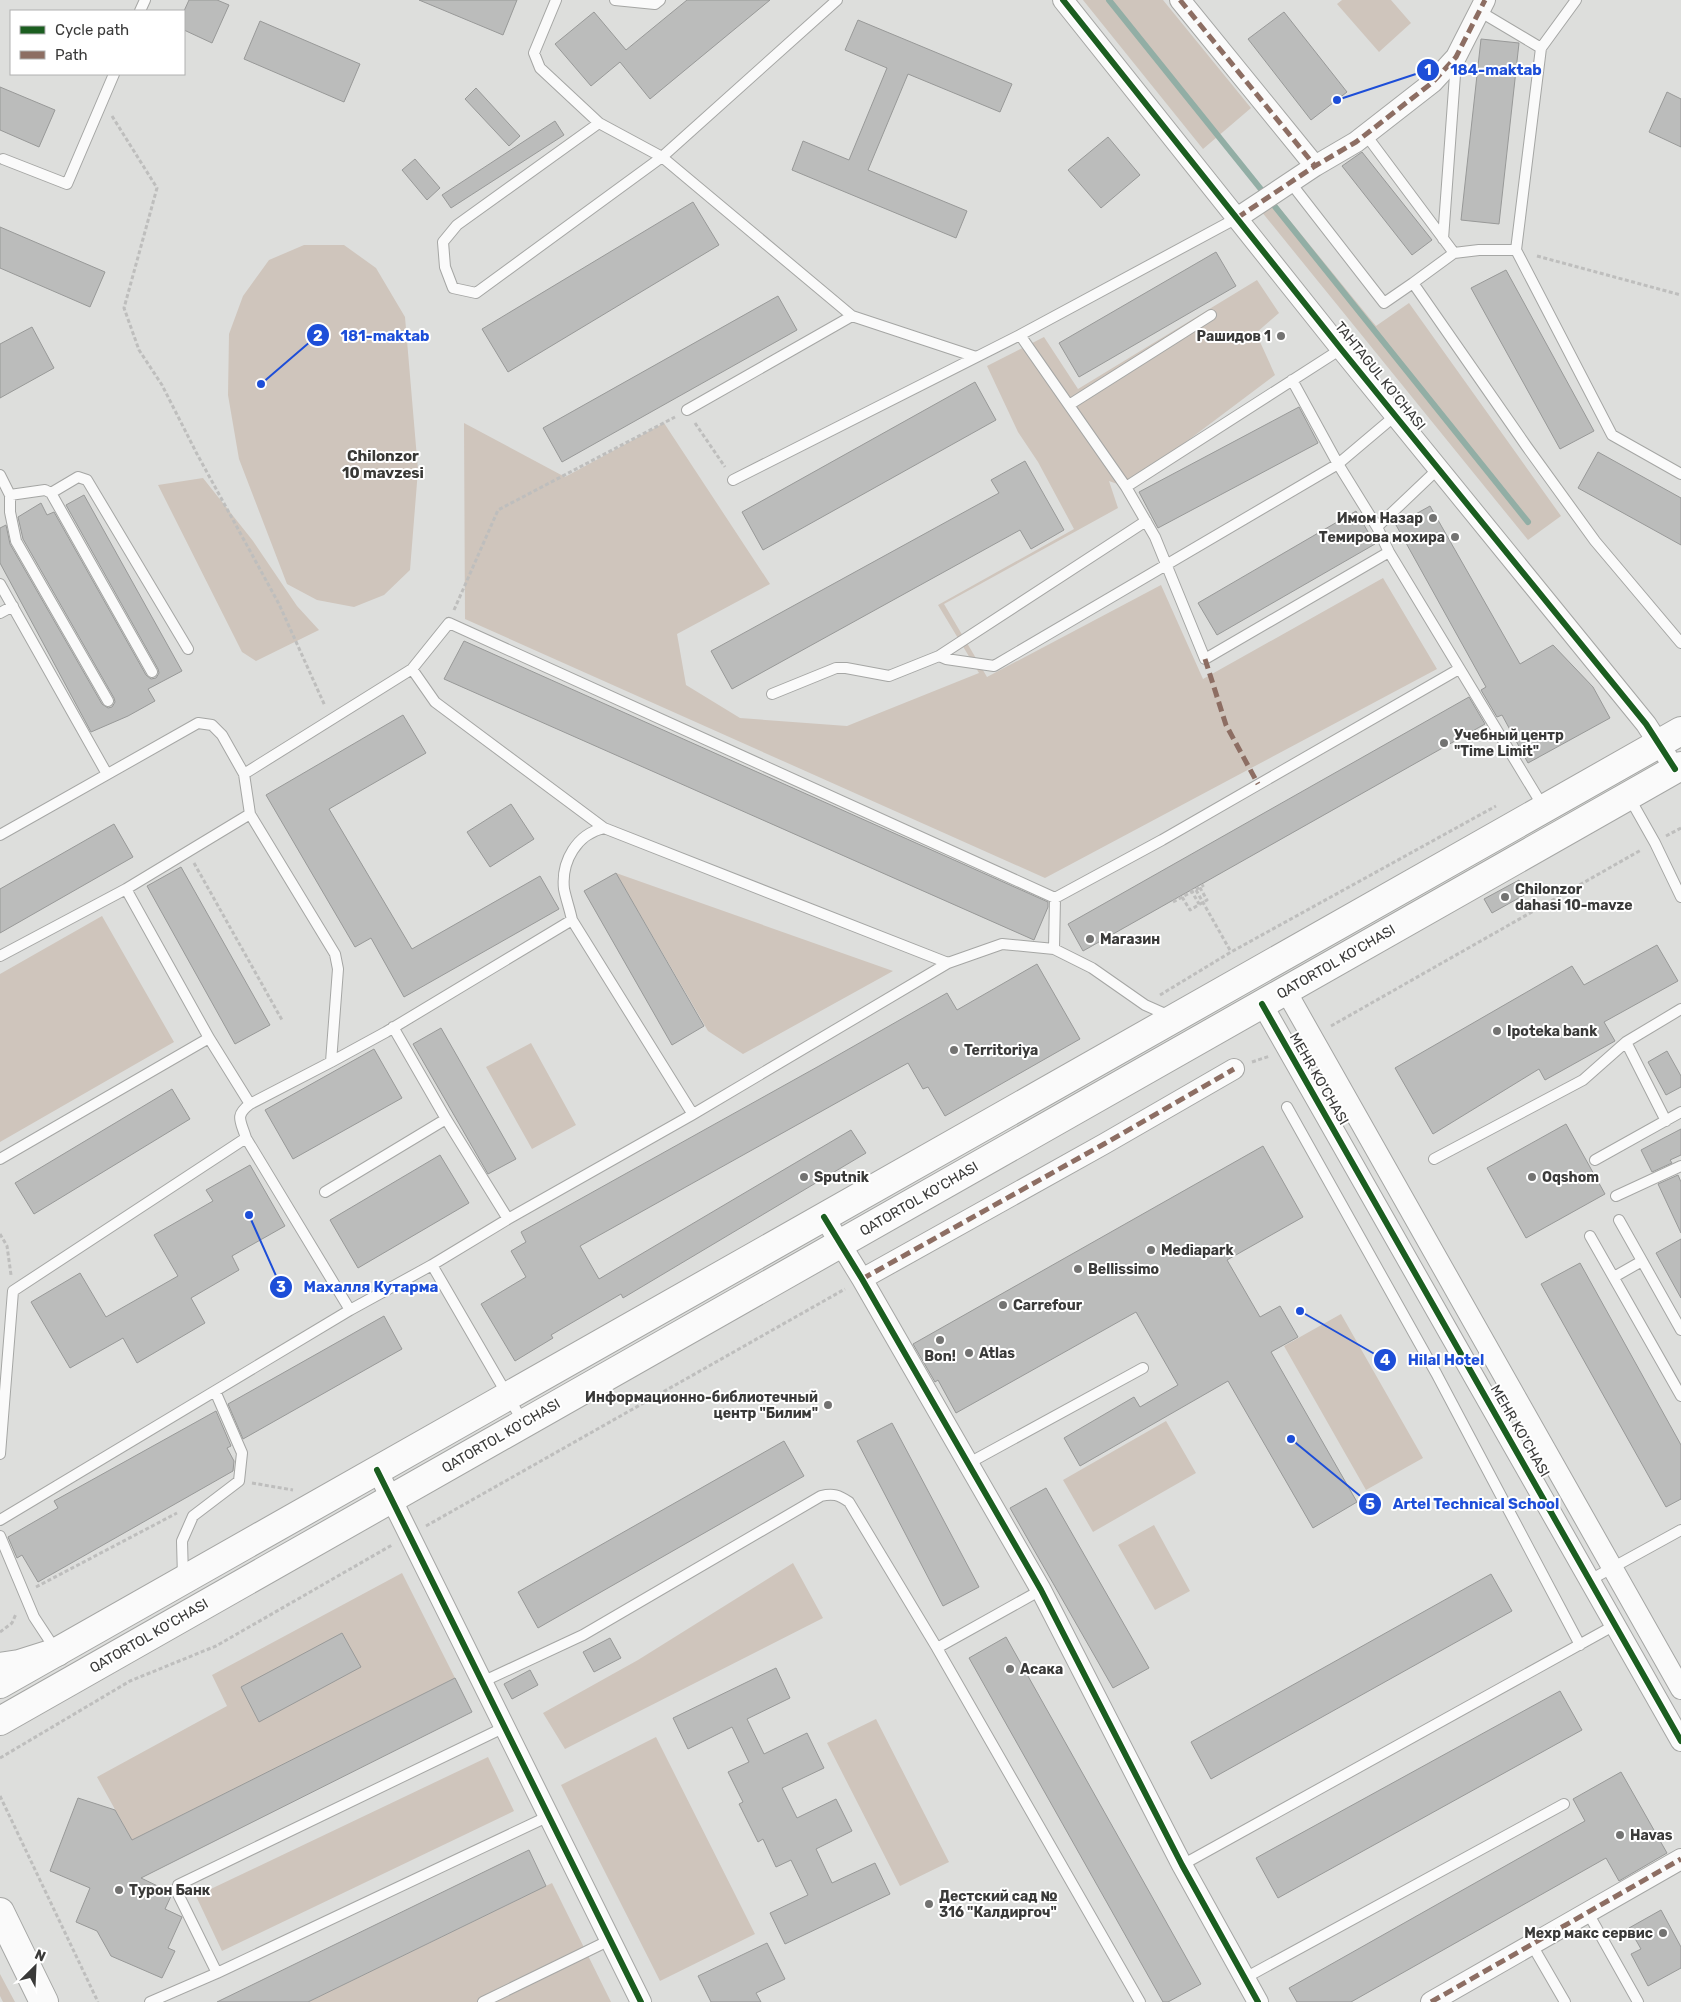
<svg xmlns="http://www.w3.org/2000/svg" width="1681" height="2002" viewBox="0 0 1681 2002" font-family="Rubik,sans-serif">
<rect width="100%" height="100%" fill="#dddedc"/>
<!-- green -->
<path fill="#cfc5bc" d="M1083,0H1163L1251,108L1203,149Z
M1342,0H1391L1411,23L1379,52L1337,4Z
M1274,201L1376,326L1409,303L1561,516L1528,540L1261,211Z
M304,245H344L376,268L405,317L418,470L410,570L384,595L354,607L317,600L287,584L239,459L228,395L229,334L243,296L269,260Z
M1257,280L1279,313L1256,333L1275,375L1126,487L1109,481L1118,508L944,604L987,677L1161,585L1203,679L1383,578L1437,669L1045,878L465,619L464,423L565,477L664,423L770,584L677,634L686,685L740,718L847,726L979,673L938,605L1074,529L1038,462L1018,432L987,366L1044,337L1078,389Z
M203,478L253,541L297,606L319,630L256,661L242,652L158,485Z
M616,873L893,971L743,1054L708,1031Z
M102,916L174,1042L0,1142V974Z
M531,1043L576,1125L532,1149L486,1067Z
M1341,1314L1423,1458L1366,1490L1284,1346Z
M1166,1421L1196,1473L1093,1532L1063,1480Z
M1154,1525L1190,1591L1155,1610L1118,1545Z
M793,1563L823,1618L565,1749L543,1713L638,1660Z
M402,1573L455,1678L132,1840L97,1777L227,1706L212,1675Z
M876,1719L949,1862L900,1886L827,1743Z
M656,1737L755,1934L660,1981L561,1785Z
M488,1757L514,1811L222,1951L196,1896Z
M552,1883L611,2002H308Z
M0,1974L15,2002H3L0,1996Z"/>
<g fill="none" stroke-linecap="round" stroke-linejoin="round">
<!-- stream -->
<path stroke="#92aea5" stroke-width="6" d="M1109,0L1528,522"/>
</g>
<!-- building -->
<path fill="#bbbcbb" stroke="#989998" d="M189,0H217L229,5L212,43L184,30V11Z
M419,0H517L503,35Z
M687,0H770L650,99L620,62L591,86L555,44L594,12L626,50Z
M1284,12L1347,92L1311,120L1248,39Z
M858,20L1012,84L1000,112L908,74L868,170L967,211L956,238L792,170L803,141L849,160L887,68L845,50Z
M260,21L360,64L344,102L244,59Z
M1481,39L1519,43L1499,224L1461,220Z
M0,87L55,110L39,147L0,130Z
M476,88L520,136L509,146L465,99Z
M1667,92L1681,99V147L1649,132Z
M555,121L564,135L451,208L442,195Z
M1108,137L1140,175L1101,208L1068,170Z
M1362,152L1432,240L1412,255L1342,166Z
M415,159L440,188L427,200L402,170Z
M693,202L719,245L508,372L482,329Z
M0,227L105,272L90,307L0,268Z
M1216,252L1236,286L1079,377L1059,343Z
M1506,270L1594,431L1560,449L1471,288Z
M778,296L797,330L562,462L543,428Z
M32,327L54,368L0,398V344Z
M975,382L996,420L763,550L742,512Z
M1299,407L1318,443L1158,528L1139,492Z
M1598,452L1681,498V545L1578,488Z
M1025,461L1064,530L1031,549L1020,530L732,689L711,651L999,493L991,480Z
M84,495L182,671L148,689L155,701L128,716L91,732L0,563V528L6,525L10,544L102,704L108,708L112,707L115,702L114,698L23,539L18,517L41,503L47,515L54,512L146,675L151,679L156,678L159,673L158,669L66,505Z
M1430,506L1520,664L1553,645L1593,687L1610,718L1528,763L1502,715L1497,717L1481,690L1486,687L1396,525Z
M1356,511L1375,544L1217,635L1198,603Z
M464,641L1048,902V907L1034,940L444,679Z
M1469,697L1485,724L1083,951L1068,924Z
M403,715L426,753L329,809L412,949L540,876L559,909L404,997L371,938L355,947L266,795Z
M511,804L534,839L490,867L467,832Z
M114,824L133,857L0,933V889Z
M181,867L270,1025L235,1044L147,886Z
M616,873L704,1026L672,1045L584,891Z
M1519,880L1526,894L1492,913L1484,899Z
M1657,945L1678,981L1604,1022L1615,1041L1545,1080L1539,1069L1433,1134L1395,1068L1572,966L1584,985Z
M1037,964L1080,1039L945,1116L928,1087L923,1089L908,1063L580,1246L599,1279L851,1130L866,1153L623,1298L621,1294L551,1335L553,1338L515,1361L481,1304L526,1277L511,1251L526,1242L521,1232L819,1066L947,993L957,1010Z
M441,1028L516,1159L488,1174L413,1044Z
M374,1049L402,1098L293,1159L265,1110Z
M1667,1051L1681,1076V1087L1666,1095L1648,1062Z
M172,1089L190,1119L34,1214L15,1183Z
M1566,1124L1605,1194L1526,1238L1487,1168Z
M1681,1129V1155L1670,1160L1672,1163L1652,1172L1641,1150Z
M1263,1146L1303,1217L1227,1260L1260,1317L1280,1306L1298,1337L1271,1352L1357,1502L1313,1528L1228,1381L1080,1466L1064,1438L1134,1397L1140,1407L1178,1385L1136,1312L956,1413L938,1380L935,1382L913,1344Z
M440,1155L469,1203L358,1268L330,1220Z
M250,1165L285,1226L232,1256L239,1270L191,1298L205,1323L137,1363L123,1338L70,1368L31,1302L80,1273L106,1317L178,1276L154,1235L213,1201L206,1190Z
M1678,1175L1681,1182V1233L1658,1184Z
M1681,1239V1298L1656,1253Z
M1580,1263L1681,1445V1499L1666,1507L1541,1284Z
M384,1316L402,1349L243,1439L228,1404Z
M216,1411L231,1446L227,1448L234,1461L233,1471L38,1582L22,1555L17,1558L8,1537L58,1508L54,1501Z
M892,1423L979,1587L943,1606L857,1441Z
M784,1441L804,1476L538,1628L518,1592Z
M1046,1488L1149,1668L1113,1688L1010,1508Z
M1491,1574L1512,1611L1211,1779L1191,1742Z
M342,1633L361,1667L259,1722L241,1687Z
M1006,1637L1201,1984L1168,2002H1163L969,1658Z
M610,1638L621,1658L594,1672L583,1652Z
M776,1668L790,1698L747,1719L764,1754L807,1733L824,1768L782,1788L797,1818L836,1799L852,1831L816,1849L832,1883L875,1863L890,1894L785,1944L770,1913L808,1895L791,1860L776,1867L763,1839L758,1842L739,1804L743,1802L728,1772L749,1762L732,1727L688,1749L673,1718Z
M530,1670L538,1685L512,1699L504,1684Z
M455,1678L472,1712L141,1878L170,1892L171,1896L165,1909L182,1917L168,1948L175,1951L162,1978L111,1956L97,1931L76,1922L90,1888L50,1871L78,1798L115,1810L132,1840Z
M1560,1691L1582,1730L1278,1898L1256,1858Z
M1621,1772L1667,1853L1619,1881L1606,1858L1351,2002H1297L1289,1988L1585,1821L1573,1799Z
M529,1850L546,1886L308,2002H217Z
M1661,1910L1681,1947V1968L1648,1986L1631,1954L1641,1949L1629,1928Z
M767,1943L785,1979L756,1993L761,2002H711L698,1976Z"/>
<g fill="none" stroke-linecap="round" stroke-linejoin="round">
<!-- lane casing -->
<g stroke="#a5a6a4" stroke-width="12">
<path id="lane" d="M556,0L534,53L540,68L599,123L662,157L852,316
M615,0L655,4L660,0
M1576,0L1541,48L1516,250L1612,435L1681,474
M140,11L145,0
M1479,11L1541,48
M599,123L457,225L443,242L445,267L453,288L476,293L662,157L837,0
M1366,135L1454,253
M3,159L67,184L114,74
M1290,182L1384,303L1413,283L1527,447L1595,541L1681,643
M1443,239L1456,61
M1413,283L1454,253L1479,250H1516
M1341,349L1126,487L1155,537L1205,659L1389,552
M1292,380L1338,464L1377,527
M1069,405L1211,315
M687,410L852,316L976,357
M1439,468L1377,527L1389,552L1544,808
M0,475L10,495V512L16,541L108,701
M733,480L1020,335
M1126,487L1020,335L1237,218
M51,493L78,477L87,480L188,649
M10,495L45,490L51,493L152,672
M0,584L107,774
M0,613L13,606
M939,656L1146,521
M412,669L435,702L604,828L948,963L1002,944L1054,949L1092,968L1145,1005L1172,1017
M772,694L836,668H846L889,676L939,656L946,659L994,666L1338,464L1396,415
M1629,797L1655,843L1681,897
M250,814L335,954L338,969L331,1062L386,1032L572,920
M0,835L198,723L212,725L222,735L244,774
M1055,898L1162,840L1459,669
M0,956L126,889L250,814L244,774L412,669L449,623L1055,898L1054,949
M393,1027L446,1119L508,1219
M209,1038L250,1104
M1626,1042L1666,1121
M1287,1107L1436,1373L1580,1645
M690,1116L948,963
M0,1159L209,1038L126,889
M1434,1159L1583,1080L1626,1042L1681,1009
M1595,1160L1681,1112
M325,1192L446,1119
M1616,1196L1681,1166
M1619,1220L1681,1330
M1590,1236L1681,1396
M1614,1277L1642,1261
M350,1310L432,1265
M523,1422L432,1265L508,1219L690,1116L692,1113L572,920C570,910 566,899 564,889C561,861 577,834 604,828
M0,1454L13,1291L246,1138
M969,1463L1143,1368
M0,1520L350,1310L246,1138C241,1121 234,1116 250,1104L331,1062
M0,1536L34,1617L57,1652
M183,1577L182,1541L193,1516L239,1481L242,1453L215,1391
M1590,1580L1681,1530
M937,1648L1140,2002
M482,1682L583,1635L821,1496C833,1493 839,1495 849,1502L937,1648L1041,1590
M505,1727L178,1885L177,1892L217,1973L549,1816
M1182,1865L1615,1625
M1588,1913L1638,2002
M1532,1945L1565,2002
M1245,1978L1564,1804
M150,2002L217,1973
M483,2002L610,1940"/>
</g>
<!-- street casing -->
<g stroke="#a5a6a4" stroke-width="22">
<path id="street" d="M1063,0L1341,349L1646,724L1675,769
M1180,0L1315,166
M1237,218L1315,166L1356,142L1433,82L1456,57L1485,0
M1286,991L1681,1689
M1262,1004L1681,1741
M824,1217L862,1279L1041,1590L1182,1865L1258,2002
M862,1279L1104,1144L1234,1069
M377,1470L641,2002
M1431,2002L1681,1859"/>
</g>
<!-- secondary casing -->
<g stroke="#a5a6a4" stroke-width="30">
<path id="secondary" d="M0,1684L1681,731
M0,1721L1681,766"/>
</g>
<!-- highway casing -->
<g stroke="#a5a6a4" stroke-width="30">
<path id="highway" d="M0,1667L19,1664L57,1652
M0,1912L44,2002"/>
</g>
<!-- path -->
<path stroke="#bebebd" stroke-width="3" stroke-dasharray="4 2.5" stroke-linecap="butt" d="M112,116L157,188L124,308L139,350L162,385L197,454L279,604L325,706
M1537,256L1681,295
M695,423L725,467
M454,610L498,510L675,417
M1666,836L1681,828
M194,863L282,1020
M1191,890L1199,904
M1196,890L1231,952
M1182,897L1190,910L1207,900L1199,886
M1173,902L1204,885
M1160,995L1231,952L1496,806
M1331,1026L1641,850
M1252,1062L1270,1056
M0,1234L7,1246L11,1275
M252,1483L293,1490
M426,1526L845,1289
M36,1587L177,1513
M0,1632L12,1623L16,1614
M0,1758L130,1681L216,1646L392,1545
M0,1796L98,2002"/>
<!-- lane -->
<use href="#lane" stroke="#fafafa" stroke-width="10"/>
<!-- street -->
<use href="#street" stroke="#fafafa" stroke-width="20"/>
<!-- secondary -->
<use href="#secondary" stroke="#fafafa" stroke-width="28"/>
<!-- highway -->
<use href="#highway" stroke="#fafafa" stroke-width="28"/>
<!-- quiet -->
<path stroke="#8d6e63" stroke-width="5" stroke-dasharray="10 5" stroke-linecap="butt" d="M1180,0L1315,166
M1237,218L1315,166L1356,142L1433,82L1456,57L1485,0
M1205,659L1226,725L1258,784
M862,1279L1104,1144L1234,1069
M1431,2002L1681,1859"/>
<!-- cycleway casing -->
<g stroke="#fff" stroke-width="9">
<path id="cycleway" d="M1063,0L1341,349L1646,724L1675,769
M1262,1004L1681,1741
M824,1217L862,1279L1041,1590L1182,1865L1258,2002
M377,1470L641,2002"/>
</g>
<!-- cycleway -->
<use href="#cycleway" stroke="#1b5e20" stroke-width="6"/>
</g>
<!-- markers -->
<g fill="#737372" stroke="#fff" stroke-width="2">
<circle cx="1281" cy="336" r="5"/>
<circle cx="1433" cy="518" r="5"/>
<circle cx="1455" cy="537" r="5"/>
<circle cx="1444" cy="743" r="5"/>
<circle cx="1505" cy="897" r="5"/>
<circle cx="1090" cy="939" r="5"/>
<circle cx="1497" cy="1031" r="5"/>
<circle cx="954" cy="1050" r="5"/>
<circle cx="804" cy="1177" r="5"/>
<circle cx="1532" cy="1177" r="5"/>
<circle cx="1151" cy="1250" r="5"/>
<circle cx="1078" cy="1269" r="5"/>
<circle cx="1003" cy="1305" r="5"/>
<circle cx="940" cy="1340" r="5"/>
<circle cx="969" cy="1353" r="5"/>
<circle cx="828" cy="1405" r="5"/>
<circle cx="1010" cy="1669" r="5"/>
<circle cx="1620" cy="1835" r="5"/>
<circle cx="119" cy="1890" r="5"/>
<circle cx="929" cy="1904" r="5"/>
<circle cx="1663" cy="1933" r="5"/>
</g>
<g text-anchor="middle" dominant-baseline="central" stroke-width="4" stroke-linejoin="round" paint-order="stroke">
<!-- poi labels -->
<g font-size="14" font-weight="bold" fill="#3a3a39" stroke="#fff" text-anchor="start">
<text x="1271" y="336" text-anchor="end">Рашидов 1</text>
<text x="1423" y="518" text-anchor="end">Имом Назар</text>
<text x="1445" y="537" text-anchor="end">Темирова мохира</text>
<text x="1454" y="735">Учебный центр<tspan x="1454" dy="16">"Time Limit"</tspan></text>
<text x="1515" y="889">Chilonzor<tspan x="1515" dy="16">dahasi 10-mavze</tspan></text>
<text x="1100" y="939">Магазин</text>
<text x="1507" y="1031">Ipoteka bank</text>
<text x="964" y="1050">Territoriya</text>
<text x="814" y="1177">Sputnik</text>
<text x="1542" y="1177">Oqshom</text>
<text x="1161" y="1250">Mediapark</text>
<text x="1088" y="1269">Bellissimo</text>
<text x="1013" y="1305">Carrefour</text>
<text x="979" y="1353">Atlas</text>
<text x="940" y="1356" text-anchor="middle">Bon!</text>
<text x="818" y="1397" text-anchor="end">Информационно-библиотечный<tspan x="818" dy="16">центр "Билим"</tspan></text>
<text x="1020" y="1669">Асака</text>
<text x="1630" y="1835">Havas</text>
<text x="129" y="1890">Турон Банк</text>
<text x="939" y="1896">Дестский сад №<tspan x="939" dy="16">316 "Калдиргоч"</tspan></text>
<text x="1653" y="1933" text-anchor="end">Мехр макс сервис</text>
</g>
<!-- street labels -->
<g font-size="14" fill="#3a3a39" stroke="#fff">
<text transform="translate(1380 376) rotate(51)">TAHTAGUL KO'CHASI</text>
<text transform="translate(1336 962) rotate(-30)">QATORTOL KO'CHASI</text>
<text transform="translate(1319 1079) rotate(60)">MEHR KO'CHASI</text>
<text transform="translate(919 1199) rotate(-30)">QATORTOL KO'CHASI</text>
<text transform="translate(1520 1431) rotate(60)">MEHR KO'CHASI</text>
<text transform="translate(501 1436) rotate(-30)">QATORTOL KO'CHASI</text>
<text transform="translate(149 1636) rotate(-30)">QATORTOL KO'CHASI</text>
</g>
<!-- neighbourhood labels -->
<g font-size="15" font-weight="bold" fill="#383835" stroke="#fff">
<text x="383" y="456">Chilonzor<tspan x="383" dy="17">10 mavzesi</tspan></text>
</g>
</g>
<!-- callouts -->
<path fill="none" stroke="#1d4ed8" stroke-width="2" d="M1337 100L1428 70M261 384L318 335M249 1215L281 1287M1300 1311L1385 1360M1291 1439L1370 1504"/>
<g fill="#1d4ed8" stroke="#fff" stroke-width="2">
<circle cx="1337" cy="100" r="5"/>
<circle cx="261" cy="384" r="5"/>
<circle cx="249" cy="1215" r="5"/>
<circle cx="1300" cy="1311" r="5"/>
<circle cx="1291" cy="1439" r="5"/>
<circle cx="1428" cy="70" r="12"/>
<circle cx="318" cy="335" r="12"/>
<circle cx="281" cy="1287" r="12"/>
<circle cx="1385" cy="1360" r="12"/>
<circle cx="1370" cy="1504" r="12"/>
</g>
<g font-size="15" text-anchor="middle" font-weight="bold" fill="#fff">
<text x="1428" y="75">1</text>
<text x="318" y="341">2</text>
<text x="281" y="1292">3</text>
<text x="1385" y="1365">4</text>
<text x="1370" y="1509">5</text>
</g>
<g font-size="15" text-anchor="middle" font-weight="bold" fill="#1d4ed8" stroke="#fff" stroke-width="4" stroke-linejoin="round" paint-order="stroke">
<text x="1496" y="75">184-maktab</text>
<text x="385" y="341">181-maktab</text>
<text x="371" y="1292">Махалля Кутарма</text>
<text x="1446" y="1365">Hilal Hotel</text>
<text x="1476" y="1509">Artel Technical School</text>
</g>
<!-- legend -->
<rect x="10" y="10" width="175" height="65" fill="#ffffff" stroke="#b0b0b0"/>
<rect x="20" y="26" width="25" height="8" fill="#1b5e20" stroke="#b0b0b0"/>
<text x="55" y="35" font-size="15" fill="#3a3a39">Cycle path</text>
<rect x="20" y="51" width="25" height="8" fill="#8d6e63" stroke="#b0b0b0"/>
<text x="55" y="60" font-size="15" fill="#3a3a39">Path</text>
<!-- north arrow -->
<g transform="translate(35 1967) rotate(24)" stroke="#ffffff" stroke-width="4" paint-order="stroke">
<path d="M0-4L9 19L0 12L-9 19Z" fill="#3a3a39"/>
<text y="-8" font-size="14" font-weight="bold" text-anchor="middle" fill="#3a3a39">N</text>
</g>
</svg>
